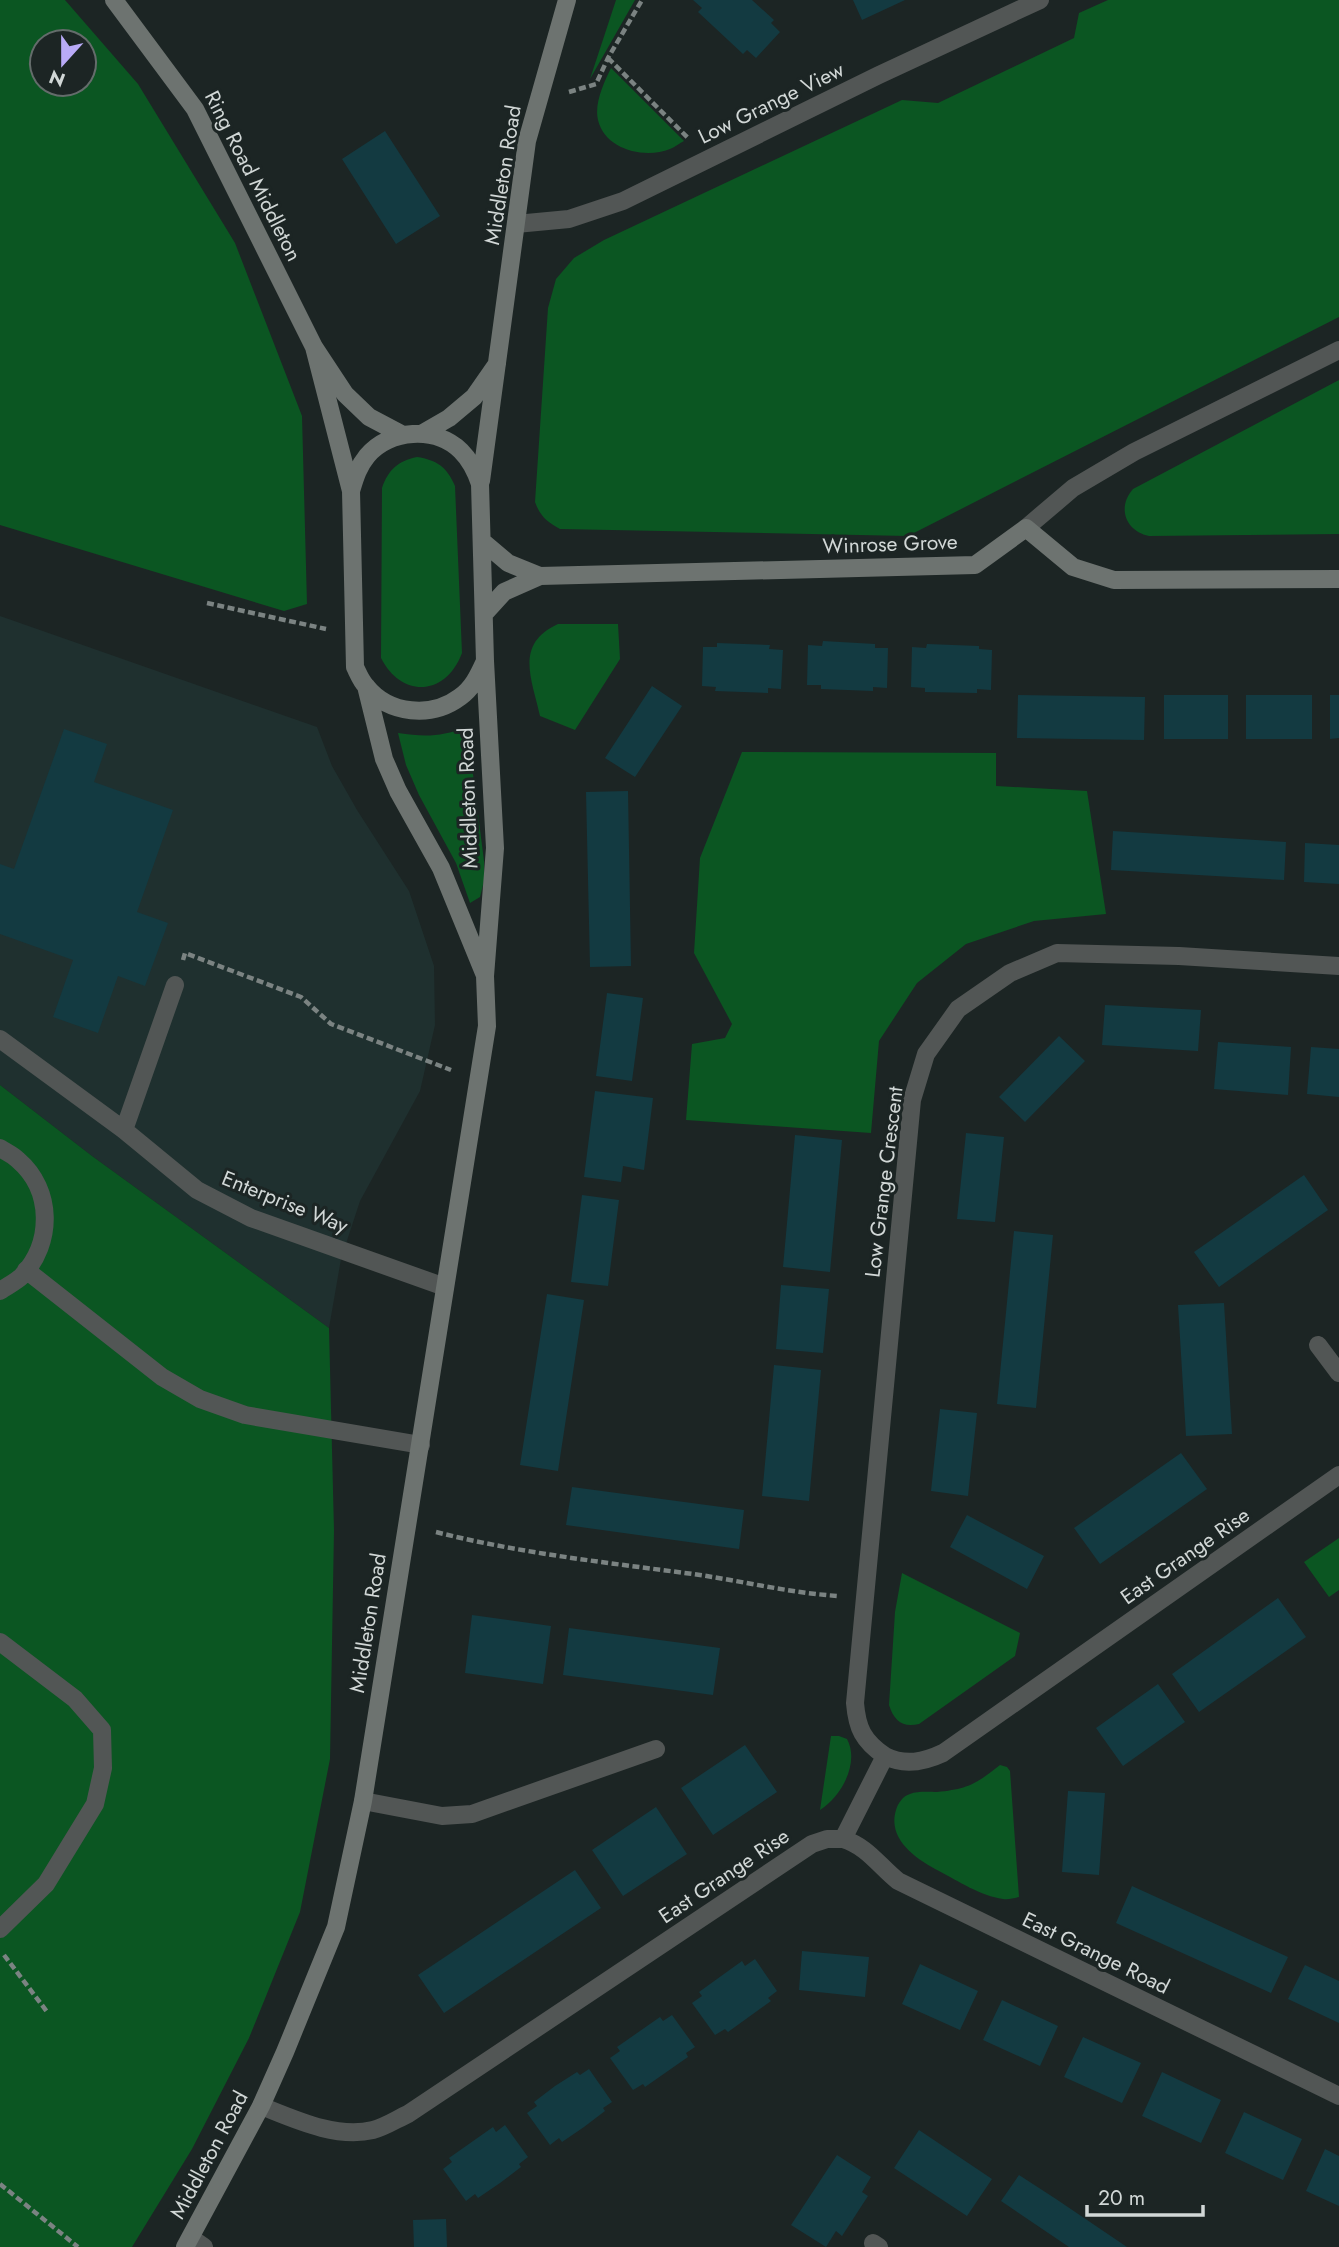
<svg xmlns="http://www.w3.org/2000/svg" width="1339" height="2247" viewBox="0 0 1339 2247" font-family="Jost,sans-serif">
<rect width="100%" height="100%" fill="#1c2524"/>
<!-- built -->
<path fill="#1f302f" d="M0,616L317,727L332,766L357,810L409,891L434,966L435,1025L420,1091L360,1201L341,1259L329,1328L92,1156L0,1085Z"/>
<!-- green -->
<path fill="#0b5622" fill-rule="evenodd" d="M0,0H65L138,84L235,243L302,416L307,604L284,611L0,525ZM42,42H84V84H42Z
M616,0H635L590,79Z
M1108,0H1339V317L908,536L560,529C547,522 540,516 535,502L548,308L556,279L574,258L604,240L902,100L938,103L1074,38L1079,13Z
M611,68L684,141C680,143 675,147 670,149C645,159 605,150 598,120C594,104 604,82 611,68Z
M1339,380V534L1149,536C1125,531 1117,507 1133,489Z
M417,457C437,460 447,467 455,486L462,653C446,696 402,699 381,658L382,488C388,470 398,461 417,457Z
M558,624H618L620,659L575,730L540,716C532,679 514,644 558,624Z
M467,727L484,861V881L480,897L470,903L456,863L419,795L406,765L398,733C425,737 440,737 467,727Z
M742,752L996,753V786L1087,791L1106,914L1034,921L966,944L917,983L879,1041L871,1133L686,1120L692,1044L725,1038L732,1024L694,953L700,858Z
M0,1085L92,1156L329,1328L334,1530L330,1759L300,1912L249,2038L192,2149L132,2247H0Z
M1339,1538V1590L1329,1597L1304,1562Z
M902,1573L1020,1633L1015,1656L919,1724C903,1728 894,1721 889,1705L895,1612Z
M831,1736H839L847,1739C860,1763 841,1797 820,1810Z
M1000,1765L1007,1767L1010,1771L1019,1897C1014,1898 1008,1900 1003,1899C981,1896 958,1881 939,1871C916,1859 887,1839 896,1810C898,1803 903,1796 910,1794C917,1791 929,1792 937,1792C968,1789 976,1784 1000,1765Z"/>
<!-- building -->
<path fill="#133a41" d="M693,0H752L774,20L771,23L780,32L756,58L747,50L743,54L698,12L702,8Z
M853,0H905L862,20Z
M385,131L440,216L396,244L342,159Z
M823,641L875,644V648H888L887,688L873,687V691L821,689V685H807L808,645L822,646Z
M717,643L770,645L769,649L783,650L781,689L768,688V693L715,691L716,687L702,686L703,647H717Z
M927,644L979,646V649L992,650L991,690L977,689V693L925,692V688L911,687L912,647L926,648Z
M652,686L682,706L635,777L605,758Z
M1018,695L1145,697L1144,740L1017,738Z
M1164,695H1228V739H1164Z
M1246,695H1312V739H1246Z
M1330,695H1339V738L1330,739Z
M64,729L107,744L94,782L173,810L137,912L168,923L145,986L118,976L98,1033L53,1017L73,960L0,934V864L14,869Z
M628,791L631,966L590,967L586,792Z
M1113,831L1286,842L1284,880L1111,870Z
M1305,843L1339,845V884L1304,882Z
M607,993L643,998L632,1081L596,1076Z
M1105,1005L1201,1010L1198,1051L1102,1045Z
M1059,1036L1085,1061L1025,1122L999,1097Z
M1218,1042L1291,1047L1288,1095L1214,1089Z
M1311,1047L1339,1049V1097L1307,1094Z
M595,1091L653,1098L644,1170L623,1166L621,1182L584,1177Z
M966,1133L1004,1137L995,1222L957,1219Z
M795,1135L842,1140L830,1272L783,1267Z
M1304,1175L1328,1210L1219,1287L1194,1252Z
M582,1195L619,1200L608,1286L571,1282Z
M1014,1231L1053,1235L1036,1408L997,1404Z
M781,1285L829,1289L823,1353L776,1349Z
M547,1294L584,1300L558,1471L520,1465Z
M1224,1303L1232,1434L1186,1436L1178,1305Z
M774,1365L821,1370L809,1501L762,1496Z
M940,1409L977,1413L968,1496L931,1491Z
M1181,1453L1207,1489L1100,1564L1074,1528Z
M572,1487L744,1510L739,1549L566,1525Z
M967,1515L1044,1556L1027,1589L950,1547Z
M1278,1598L1306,1637L1199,1712L1172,1674Z
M472,1615L551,1626L543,1684L465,1673Z
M569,1628L720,1648L713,1695L563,1675Z
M1158,1684L1185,1722L1123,1766L1096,1728Z
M745,1745L777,1792L713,1835L681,1788Z
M1068,1791L1105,1793L1099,1875L1062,1872Z
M656,1807L687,1854L623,1896L592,1850Z
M575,1870L601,1908L444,2013L418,1975Z
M1132,1886L1288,1957L1271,1993L1116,1923Z
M802,1951L869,1957L865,1997L799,1990Z
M755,1959L777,1991L768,1998L771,2001L728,2032L725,2029L715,2035L692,2003L702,1996L699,1992L742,1961L745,1966Z
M920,1964L978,1991L960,2030L902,2004Z
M1305,1965L1339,1981V2023L1288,1999Z
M1002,2000L1058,2026L1040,2066L983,2040Z
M672,2015L695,2047L686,2053L688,2057L645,2087L643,2084L633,2090L610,2058L620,2051L617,2047L660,2017L663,2021Z
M1083,2037L1141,2063L1122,2103L1064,2077Z
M589,2069L612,2102L603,2108L605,2111L584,2127L562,2142L559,2138L550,2145L527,2113L537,2106L534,2102L555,2086L577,2072L580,2075Z
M1162,2072L1221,2100L1201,2143L1142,2116Z
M1244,2112L1302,2139L1283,2180L1225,2153Z
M505,2125L528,2157L519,2164L521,2167L500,2183L478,2198L475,2194L466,2201L443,2169L452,2162L449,2158L493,2127L496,2132Z
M919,2130L992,2179L967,2216L894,2168Z
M1325,2149L1339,2156V2206L1306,2191Z
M837,2155L871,2177L862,2192L868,2196L842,2236L836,2231L826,2247L791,2225Z
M1019,2175L1056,2199L1127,2247H1069L1001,2201Z
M446,2219L447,2247H414L413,2220Z"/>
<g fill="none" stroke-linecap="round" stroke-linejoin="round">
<!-- path -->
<path stroke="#7b8382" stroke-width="4.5" stroke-dasharray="7 3.5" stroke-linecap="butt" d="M608,58L689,139
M569,92L596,84L608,58L642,0
M207,603L326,629
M183,960L185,953L301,997L331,1024L451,1070
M436,1532C523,1554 611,1563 700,1575C746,1582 792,1593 838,1596
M4,1955L48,2013
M0,2184L78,2247"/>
<!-- lane -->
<path stroke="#525655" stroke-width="18" d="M0,1039L124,1130L197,1190L251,1218L445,1287
M124,1130L175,985
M0,1148C6,1152 13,1155 18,1160C53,1190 53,1243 22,1276C16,1282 7,1286 0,1291
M26,1270L162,1377L200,1399L245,1415L421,1445
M0,1642L75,1699L102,1730L103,1768L95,1804L46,1884L0,1929
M363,1801L442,1816L472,1814L656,1749"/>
<!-- street -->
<path stroke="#525655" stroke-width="18" d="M516,224L569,219L623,201L879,75L1040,0
M1026,528L1073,488L1134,452L1339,350
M1318,1345L1339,1373
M885,1756C863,1741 857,1728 855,1703L912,1100L926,1054L958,1009L1010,973L1057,953L1179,956L1339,966
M843,1839C868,1847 878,1865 898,1881L1339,2096
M261,2106C294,2119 336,2139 373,2130C385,2127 397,2119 408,2114L812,1844L827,1839H843L885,1756C905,1766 924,1762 943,1753L1339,1475
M191,2238L204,2247
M873,2243L879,2247"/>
<!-- secondary -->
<path stroke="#6d7370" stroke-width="18" d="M114,0L195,109L314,347L345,394L369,417L403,435
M314,347L351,491L355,667C358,673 361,681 366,686C389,715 432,718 460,697C473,688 479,674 485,661L480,484C476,472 471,461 461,451C436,426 389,429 367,456C358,467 355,478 351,491
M423,433L449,418L474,397L497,364
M481,481L527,141L567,0
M482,541L508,563L540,576
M484,614L504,592L540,576L975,565L1026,528L1073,567L1114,580L1339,579
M366,686L384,759L398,791L441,868L484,973
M185,2247L261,2106L285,2052L336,1927L363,1801L487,1026L485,976L495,848L485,661"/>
</g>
<g text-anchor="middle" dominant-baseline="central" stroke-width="6" stroke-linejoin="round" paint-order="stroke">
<!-- street labels -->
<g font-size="21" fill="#d1d7d6" stroke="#1c2524">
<text transform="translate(771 103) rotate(-26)">Low Grange View</text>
<text transform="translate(503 175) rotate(-81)">Middleton Road</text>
<text transform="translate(253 176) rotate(63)">Ring Road Middleton</text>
<text transform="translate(890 544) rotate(-2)">Winrose Grove</text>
<text transform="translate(468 798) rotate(-92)">Middleton Road</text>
<text transform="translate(884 1182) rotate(-83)">Low Grange Crescent</text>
<text transform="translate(285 1202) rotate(22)">Enterprise Way</text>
<text transform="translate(1185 1556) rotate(-35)">East Grange Rise</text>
<text transform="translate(368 1623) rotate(-81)">Middleton Road</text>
<text transform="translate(724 1876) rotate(-34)">East Grange Rise</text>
<text transform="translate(1096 1953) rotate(26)">East Grange Road</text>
<text transform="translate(209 2155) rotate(-62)">Middleton Road</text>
</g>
</g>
<!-- north arrow -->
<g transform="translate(63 63) rotate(201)"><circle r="33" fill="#1c2524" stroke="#646c6b" stroke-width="2"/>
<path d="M0-5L12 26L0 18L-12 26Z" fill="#b9abf7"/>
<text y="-10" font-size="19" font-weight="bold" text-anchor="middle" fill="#d1d7d6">N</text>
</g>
<!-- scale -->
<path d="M1087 2205v10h116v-10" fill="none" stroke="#d1d7d6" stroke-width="3.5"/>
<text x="1098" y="2205" font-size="21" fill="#d1d7d6" stroke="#1c2524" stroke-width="5" paint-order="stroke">20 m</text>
</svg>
